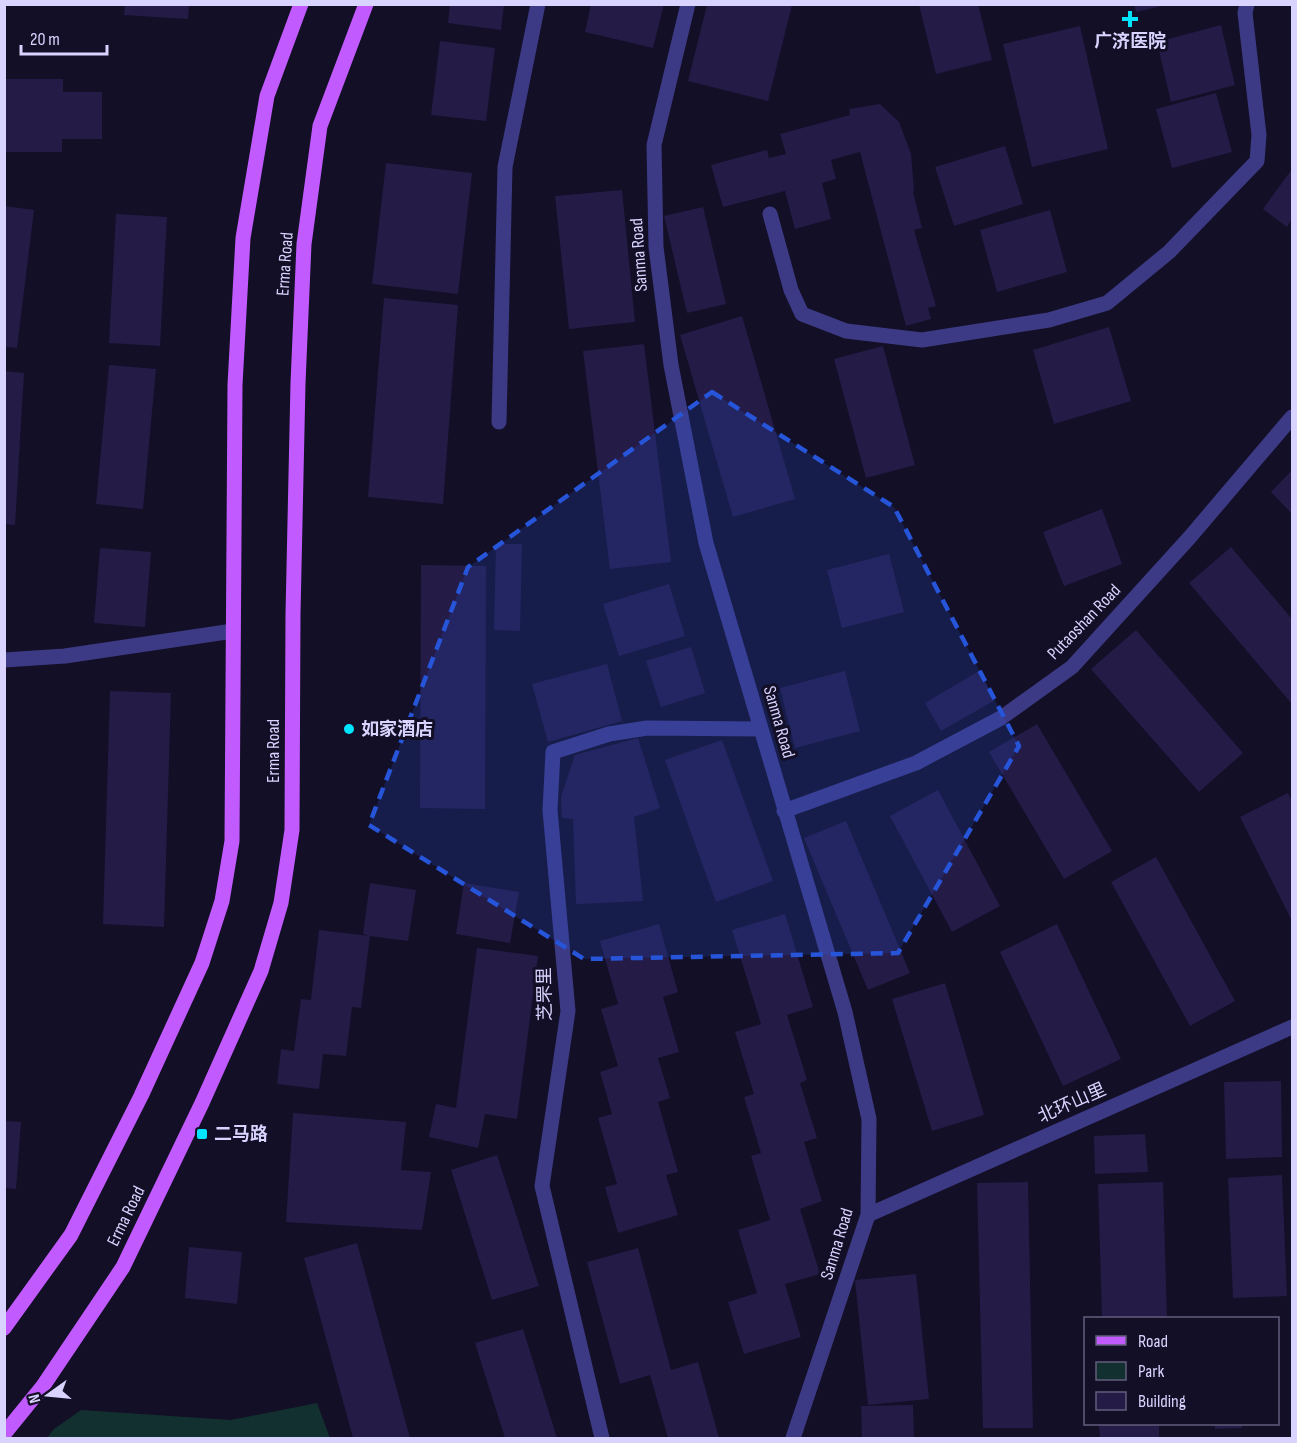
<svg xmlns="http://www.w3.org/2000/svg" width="1297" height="1443" viewBox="0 0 1297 1443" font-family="'Sofia Sans Condensed','Noto Sans SC',sans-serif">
<rect width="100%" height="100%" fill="#130f26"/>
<!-- green -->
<path fill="#12302f" d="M317,1403L330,1438H47L54,1429L81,1410L231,1420Z"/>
<!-- building -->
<path fill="#241b47" d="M125,4H189L188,19L124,15Z
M450,4L504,5L501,30L448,23Z
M591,4H664L653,48L585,32Z
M922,4H978L992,60L936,74L919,5Z
M1134,4H1166V5L1136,12Z
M707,5H792L768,101L688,81Z
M1221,25L1235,85L1171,102L1157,42Z
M1080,26L1108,149L1032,167L1003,44Z
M440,41L495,48L486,121L431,115Z
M4,79H63V92H102V139H62V152H4Z
M1216,93L1232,152L1172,168L1156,109Z
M880,104L899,122L911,154L914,191L913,192L922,228L914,230L936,306L928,308L931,319L906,326L860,152L831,160L836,179L822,183L831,219L795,229L785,191L723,207L711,165L767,150L769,158L786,154L780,134L850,115L849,109Z
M1005,146L1023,204L954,226L935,167Z
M386,163L472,173L458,294L372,284Z
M1292,169V219L1287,227L1263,209Z
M622,190L635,322L569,329L555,196Z
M4,206L34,210L17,348L4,347Z
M703,207L726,304L687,313L664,216Z
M1050,210L1067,272L997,292L980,230Z
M116,214L167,217L160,346L109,343Z
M384,298L458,305L443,504L368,497Z
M742,316L795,499L733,517L680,335Z
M1109,327L1131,401L1054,424L1033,350Z
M644,344L671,562L610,569L583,351Z
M883,346L915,465L866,478L834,359Z
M109,365L156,369L143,509L96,504Z
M4,371L24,373L15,525L4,524Z
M1292,470V514L1271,492Z
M1102,509L1122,564L1064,586L1043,532Z
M496,544H522L520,631L494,630Z
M1231,547L1292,619V704L1189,583Z
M100,548L151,552L145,627L94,623Z
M889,554L904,612L842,628L827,570Z
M421,565L486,566L485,809L420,808Z
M669,584L685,636L619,656L603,604Z
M1136,630L1243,753L1199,792L1091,669Z
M691,647L705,693L661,707L646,661Z
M607,664L622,721L548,742L532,684Z
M845,671L860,731L795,748L780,688Z
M979,671L995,700L941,731L925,703Z
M110,691L171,693L164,927L103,924Z
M1037,724L1112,851L1064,879L989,752Z
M638,738L660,808L634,817L643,901L576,904L573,819L562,818L561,797L575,755Z
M722,740L773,881L716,902L665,760Z
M938,790L1000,906L952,932L890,816Z
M1288,793L1292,802V921L1240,817Z
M846,821L910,973L868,990L804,838Z
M1156,857L1235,1001L1190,1026L1111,882Z
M370,883L416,890L408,941L370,936L361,1008L352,1007L346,1056L323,1054L319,1089L277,1084L281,1049L294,1051L301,999L311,1000L319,930L370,936L363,934Z
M464,883L519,892L510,943L456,934Z
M785,914L813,1007L787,1015L807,1080L800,1083L817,1138L804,1142L822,1201L800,1209L820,1274L785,1284L801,1337L744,1354L728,1302L757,1293L738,1230L770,1220L751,1156L761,1153L744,1097L754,1094L735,1032L761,1024L732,930Z
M659,924L678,992L663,997L679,1052L658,1058L670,1098L658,1102L678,1172L666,1175L678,1215L618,1233L605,1187L617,1184L598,1118L612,1114L600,1072L618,1066L601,1009L618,1004L600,941Z
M1057,924L1121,1059L1063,1086L1000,952Z
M477,948L538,956L517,1119L485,1114L478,1148L429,1137L436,1104L456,1108Z
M945,983L984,1115L932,1131L892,999Z
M1281,1081L1282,1157L1226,1159L1224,1082Z
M293,1113L406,1122L401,1170L431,1172L422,1230L286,1222Z
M4,1121L21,1122L16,1189L4,1188Z
M1145,1134L1148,1172L1095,1174L1094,1136Z
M497,1155L539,1286L492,1300L451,1170Z
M1282,1175L1287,1296L1233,1298L1228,1178Z
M1028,1182L1033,1428H983L977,1183Z
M1163,1182L1167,1318H1102L1098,1184Z
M357,1243L410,1438H353L304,1258Z
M189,1247L242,1252L237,1304L185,1298Z
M638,1248L671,1370L698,1362L719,1438H668L650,1375L620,1384L587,1262Z
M916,1274L929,1399L868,1405L855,1280Z
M523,1329L557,1438H505L475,1343Z
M913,1405L914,1438H862L861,1406Z
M1159,1424V1438H1100L1099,1425Z
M1215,1424H1242V1428L1215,1429Z"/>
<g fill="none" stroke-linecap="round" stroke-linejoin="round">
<!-- minor -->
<path stroke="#3d3a85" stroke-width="15" d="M688,4L654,145L656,247L671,365L706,543L845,1012L869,1119L868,1215L793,1438
M770,214L791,290L802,314L846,331L922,340L1049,320L1107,303L1169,252L1257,161L1259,135L1245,13L1247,4
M499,422L505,167L538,4
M4,660L65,656L233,631
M784,811L916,763L1001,718L1072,667L1190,537L1292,417
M868,1215L1292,1027
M602,1438L542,1186L568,1011L550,810L553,752L609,734L647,728L761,729"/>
<!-- major -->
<path stroke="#c25bff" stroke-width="15" d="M4,1328L71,1235L141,1096L202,963L222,901L232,841L235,385L243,238L267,96L301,4
M4,1434L43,1386L123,1267L202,1103L261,971L281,903L292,830L293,614L298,383L304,244L320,126L366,4"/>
</g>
<!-- marked area -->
<path fill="#2655da" fill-opacity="0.2" stroke="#2655da" stroke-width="4.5" stroke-dasharray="12 8" stroke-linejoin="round" d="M712,392L894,507L1019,746L898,953L584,959L369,825L468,567Z"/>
<!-- markers -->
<g fill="#00e5ff" stroke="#130f26" stroke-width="2">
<path d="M1127 10h6v6h6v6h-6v6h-6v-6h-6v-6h6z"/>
<circle cx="349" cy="729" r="6"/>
<rect x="196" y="1128" width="12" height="12" rx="3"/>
</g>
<g text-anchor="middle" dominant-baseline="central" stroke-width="6" stroke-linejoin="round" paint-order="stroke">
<!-- poi labels -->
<g font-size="18" font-weight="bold" fill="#d9d4ff" stroke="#130f26" text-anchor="start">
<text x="1130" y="41" text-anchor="middle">广济医院</text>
<text x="361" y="729">如家酒店</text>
<text x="214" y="1134">二马路</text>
</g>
<!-- street labels -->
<g font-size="18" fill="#d9d4ff" stroke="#130f26">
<text transform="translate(639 255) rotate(-94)">Sanma Road</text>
<text transform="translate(285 264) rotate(-86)">Erma Road</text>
<text transform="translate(1084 622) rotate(-46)">Putaoshan Road</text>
<text transform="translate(779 722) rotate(74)">Sanma Road</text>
<text transform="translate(273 751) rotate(-90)">Erma Road</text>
<text transform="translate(545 994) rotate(-91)">芝罘里</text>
<text transform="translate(1072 1103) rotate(-24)">北环山里</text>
<text transform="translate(126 1216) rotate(-64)">Erma Road</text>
<text transform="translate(837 1244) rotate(-73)">Sanma Road</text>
</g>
</g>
<!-- border -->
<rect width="1297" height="1443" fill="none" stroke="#d9d4ff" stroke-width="12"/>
<!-- legend -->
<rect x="1084" y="1317" width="195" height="108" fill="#130f26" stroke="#625e7d" stroke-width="1.5"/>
<rect x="1096" y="1336" width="30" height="9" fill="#c25bff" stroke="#625e7d" stroke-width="1.5"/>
<text x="1138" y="1347" font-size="18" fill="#d9d4ff">Road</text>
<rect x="1096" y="1362" width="30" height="18" fill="#12302f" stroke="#625e7d" stroke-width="1.5"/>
<text x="1138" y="1377" font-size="18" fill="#d9d4ff">Park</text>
<rect x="1096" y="1392" width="30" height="18" fill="#241b47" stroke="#625e7d" stroke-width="1.5"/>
<text x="1138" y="1407" font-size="18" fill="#d9d4ff">Building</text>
<!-- north arrow -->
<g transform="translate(48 1395) rotate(255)" stroke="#130f26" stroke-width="4.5" paint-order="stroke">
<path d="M0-4.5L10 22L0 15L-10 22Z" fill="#d9d4ff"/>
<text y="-9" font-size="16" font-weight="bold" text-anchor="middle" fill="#d9d4ff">N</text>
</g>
<!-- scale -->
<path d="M21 45v9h86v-9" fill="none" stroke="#d9d4ff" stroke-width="3"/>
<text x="30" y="45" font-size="18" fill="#d9d4ff" stroke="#130f26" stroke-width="4.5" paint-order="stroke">20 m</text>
</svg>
